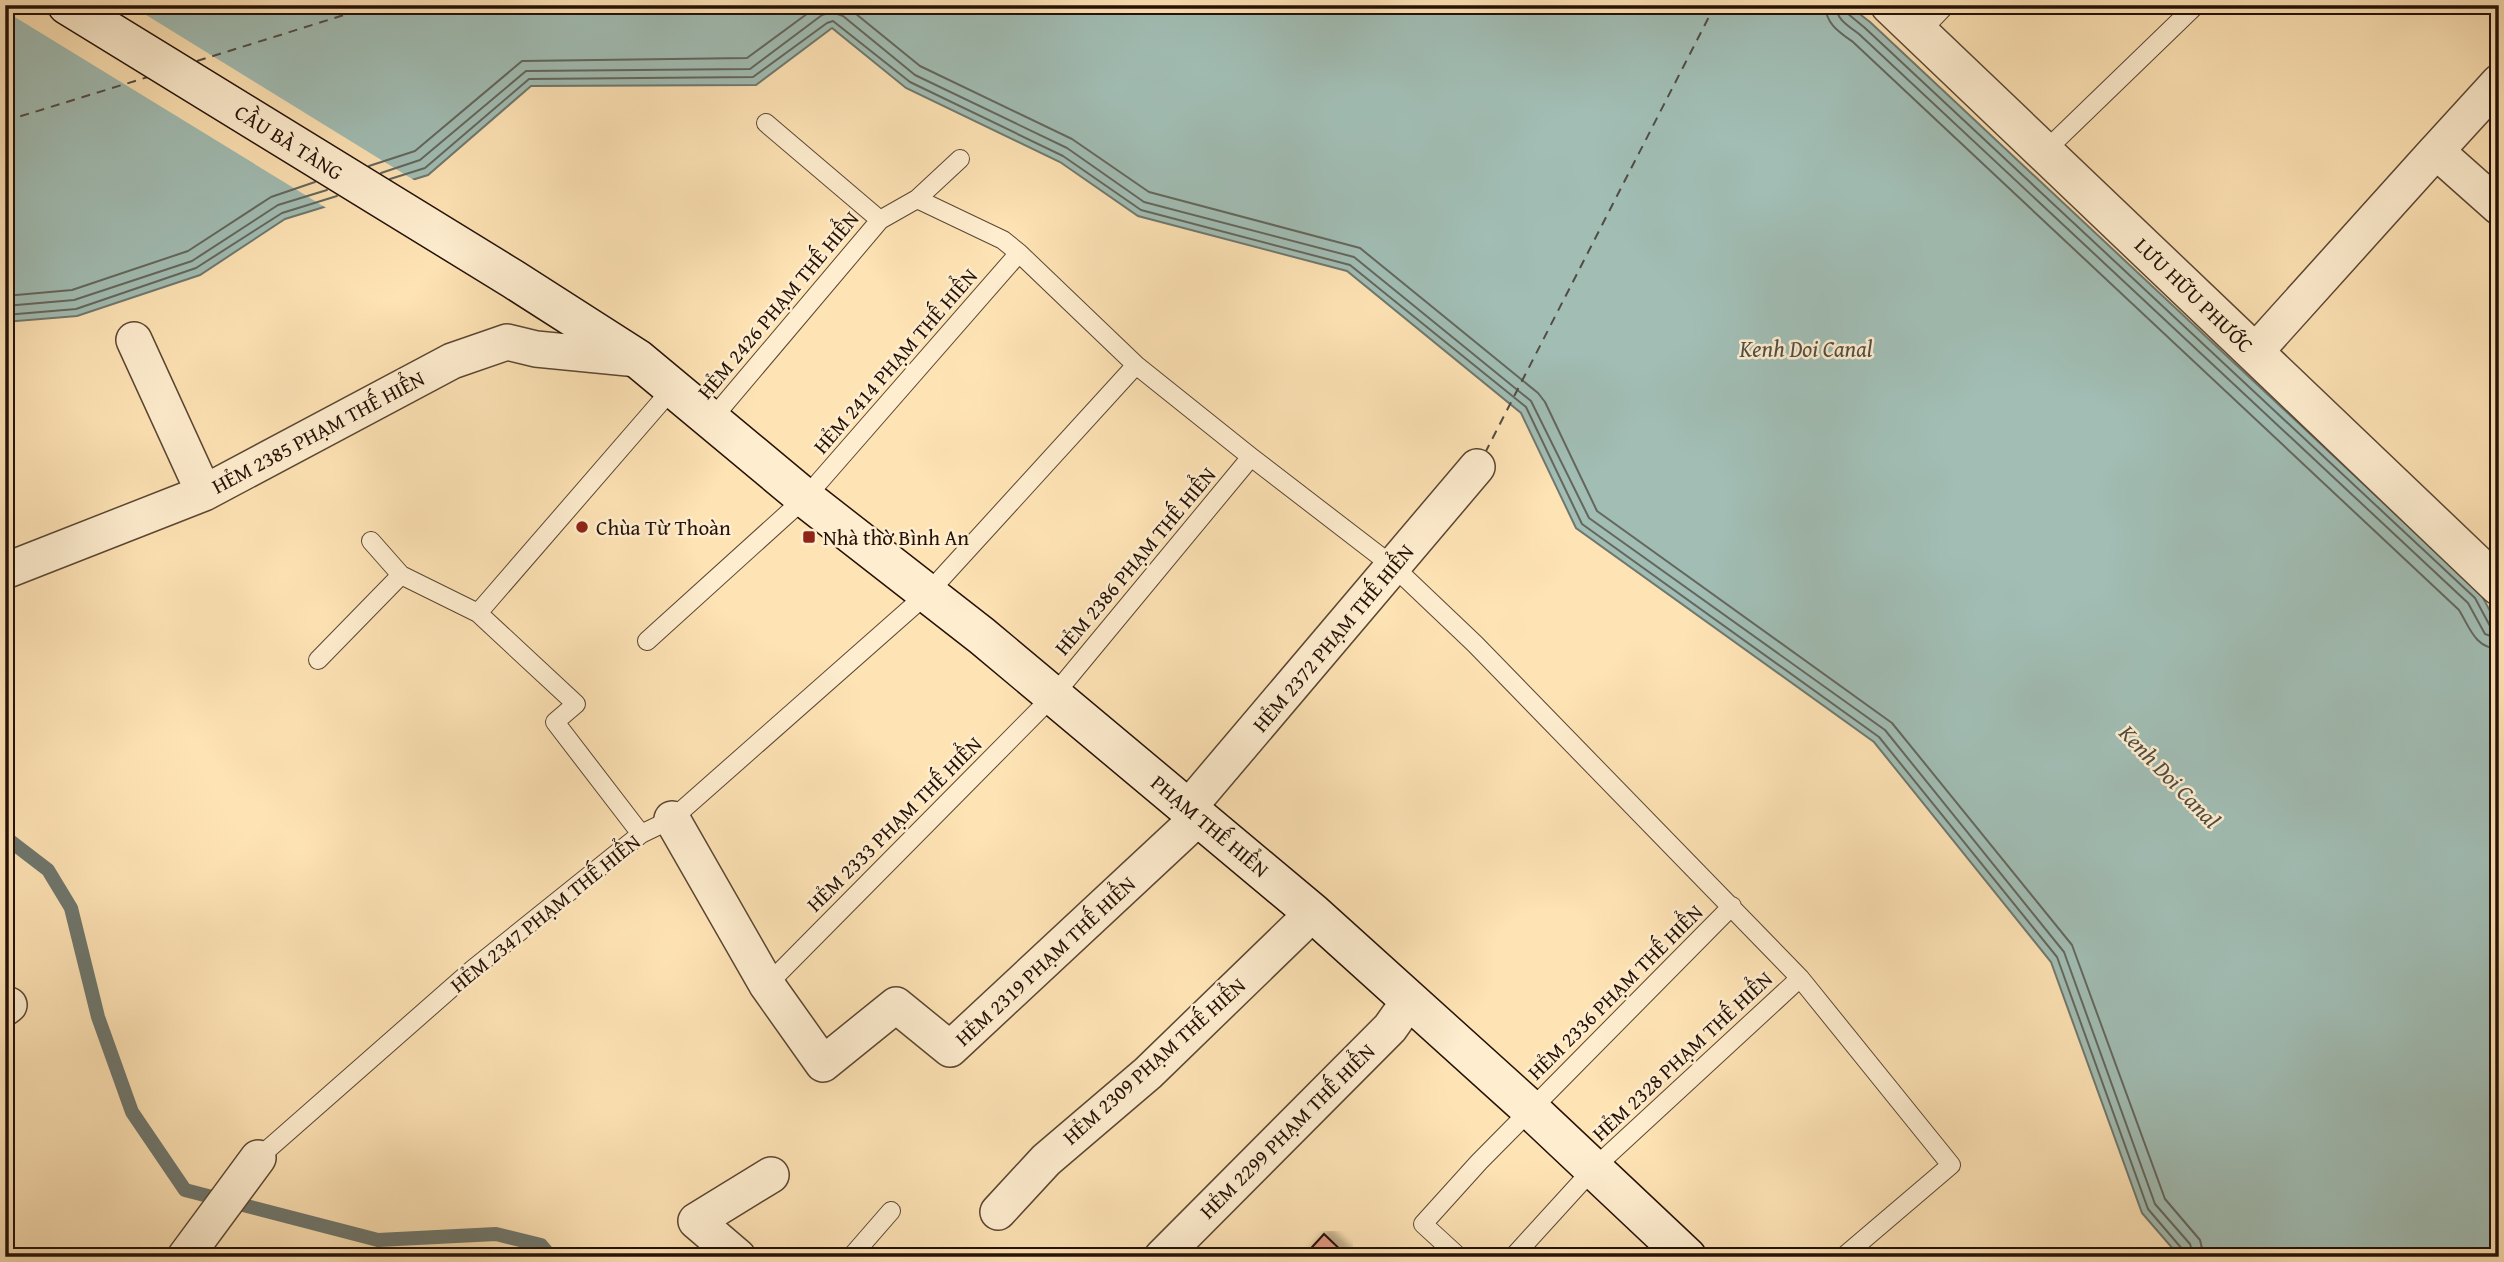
<svg xmlns="http://www.w3.org/2000/svg" width="2504" height="1262" viewBox="0 0 2504 1262" font-family="'Gentium Book Plus',serif">
<defs>
<filter id="shadow"><feDropShadow dx="6" dy="-6" stdDeviation="3.5" flood-color="#0004"/></filter>
</defs>
<rect width="100%" height="100%" fill="#fee3b5"/>
<filter id="stains"><feTurbulence type="fractalNoise" baseFrequency=".00286" numOctaves="4"/><feColorMatrix values="0 0 0 0 .2 0 0 0 0 .09 0 0 0 0 .02 0 0 0 .5 -.17"/></filter>
<radialGradient id="worn" r=".72"><stop offset=".6" stop-color="#630" stop-opacity="0"/><stop offset="1" stop-color="#630" stop-opacity=".3"/></radialGradient>
<!-- water -->
<path fill="#a1bdb4" stroke="#6f786f" stroke-width="2" d="M5,5H1848L1870,22L2481,594L2499,628V1257H2180L2142,1213L2051,962L1874,742L1576,528L1521,413L1347,271L1138,216L1060,162L906,88L832,28L756,85L531,86L428,175L285,219L200,275L77,316L5,322Z"/>
<!-- pier -->
<path fill="#fee3b5" d="M5,5H130L417,182L328,209L5,11Z"/>
<g fill="none" stroke-linecap="round" stroke-linejoin="round">
<!-- shore -->
<path stroke="#63675e" stroke-width="2" d="M845,5L920,66L1072,139L1149,192L1360,248L1538,393L1545,402L1597,511L1892,723L2072,945L2165,1199L2200,1240L2204,1257
M1825,5C1826,24 1839,32 1853,42L2459,610C2470,628 2475,648 2499,649
M1836,5C1836,20 1849,26 1859,34L2468,603L2485,634L2499,639
M1844,5L1847,13L1865,28L2475,598L2490,626L2499,630
M369,166L415,151L522,61L747,58L819,5
M381,173L420,160L526,71L750,69L822,15L832,12L843,16L915,75L1067,148L1144,202L1354,257L1531,401L1589,518L1885,730L2064,952L2155,1204L2190,1244L2194,1257
M390,179L425,168L529,79L753,77L827,23L833,21L910,82L1063,156L1141,210L1350,265L1526,407L1582,524L1879,737L2057,957L2148,1209L2183,1250L2185,1257
M5,296L72,290L188,251L271,197L315,182
M5,306L74,300L192,261L278,205L327,190
M5,315L76,309L196,268L282,213L337,196"/>
<!-- stream -->
<path stroke="#6f786f" stroke-width="14" d="M5,837L48,870L71,908L98,1017L132,1112L185,1190L378,1240L496,1234L541,1245L551,1257"/>
<!-- ferry -->
<path stroke="#504d44" stroke-width="2" stroke-dasharray="9 7" stroke-linecap="butt" d="M197,61L376,5
M5,121L148,77
M1485,453L1715,5"/>
</g>
<!-- building -->
<path fill="#df957c" stroke="#251107" stroke-width="2" filter="url(#shadow)" d="M1324,1234L1348,1257H1303Z"/>
<g fill="none" stroke-linecap="round" stroke-linejoin="round">
<!-- service casing -->
<g stroke="#5b4632" stroke-width="20">
<path id="service" d="M1919,33L1946,5
M766,123L880,220
M2044,152L2196,5
M917,199L1003,240L1019,253L1136,365L1251,457L1394,567L1475,644L1800,978L1951,1165L1843,1257
M711,420L880,220L917,199L960,159
M371,541L401,575L478,613L576,704L555,722L641,834
M478,613L672,389
M647,641L805,498L1019,253
M318,660L401,575
M767,985L1054,695L1251,457
M258,1158L473,969L641,834L672,819L928,593L1136,365
M851,1257L891,1211
M1459,1257L1423,1224L1479,1162L1732,906
M1513,1257L1594,1168L1800,978"/>
</g>
<!-- minor casing -->
<g stroke="#5b4632" stroke-width="38">
<path id="minor" d="M2436,151L2499,82
M134,340L204,493
M2254,353L2436,151L2499,207
M5,571L204,493L452,361L507,342L536,349L638,359
M1188,808L1477,467
M672,819L767,985L823,1064L896,1005L950,1049L1199,817
M5,1008L9,1005
M998,1212L1046,1160L1148,1073L1313,913
M185,1257L258,1158
M738,1257L696,1221L771,1175
M1162,1257L1390,1028L1409,1001"/>
</g>
<!-- tertiary casing -->
<g stroke="#5b4632" stroke-width="41">
<path id="tertiary" d="M1890,5L2499,586"/>
</g>
<!-- secondary casing -->
<g stroke="#251107" stroke-width="41">
<path id="secondary" d="M67,5L513,279L638,359L805,498L982,636L1313,913L1530,1109L1687,1257"/>
</g>
<!-- service -->
<use href="#service" stroke="#feedcf" stroke-width="18"/>
<!-- minor -->
<use href="#minor" stroke="#feedcf" stroke-width="35"/>
<!-- tertiary -->
<use href="#tertiary" stroke="#feedcf" stroke-width="38"/>
<!-- secondary -->
<use href="#secondary" stroke="#feedcf" stroke-width="38"/>
</g>
<!-- markers -->
<g fill="#8f2418" stroke="#feedcf" stroke-width="2.5">
<circle cx="582" cy="527" r="7"/>
<rect x="802" y="530" width="14" height="14" rx="3.5"/>
</g>
<g text-anchor="middle" dominant-baseline="central" stroke-width="5" stroke-linejoin="round" paint-order="stroke">
<!-- street labels -->
<g font-size="21" fill="#251107" stroke="#feedcf">
<text transform="translate(289 142) rotate(32)">CẦU BÀ TÀNG</text>
<text transform="translate(2194 295) rotate(44)">LƯU HỮU PHƯỚC</text>
<text transform="translate(778 305) rotate(-50)">HẺM 2426 PHẠM THẾ HIỂN</text>
<text transform="translate(895 361) rotate(-49)">HẺM 2414 PHẠM THẾ HIỂN</text>
<text transform="translate(318 432) rotate(-28)">HẺM 2385 PHẠM THẾ HIỂN</text>
<text transform="translate(1135 561) rotate(-50)">HẺM 2386 PHẠM THẾ HIỂN</text>
<text transform="translate(1333 638) rotate(-50)">HẺM 2372 PHẠM THẾ HIỂN</text>
<text transform="translate(894 824) rotate(-45)">HẺM 2333 PHẠM THẾ HIỂN</text>
<text transform="translate(1210 826) rotate(40)">PHẠM THẾ HIỂN</text>
<text transform="translate(545 913) rotate(-39)">HẺM 2347 PHẠM THẾ HIỂN</text>
<text transform="translate(1045 961) rotate(-43)">HẺM 2319 PHẠM THẾ HIỂN</text>
<text transform="translate(1615 992) rotate(-45)">HẺM 2336 PHẠM THẾ HIỂN</text>
<text transform="translate(1682 1056) rotate(-43)">HẺM 2328 PHẠM THẾ HIỂN</text>
<text transform="translate(1154 1061) rotate(-42)">HẺM 2309 PHẠM THẾ HIỂN</text>
<text transform="translate(1287 1131) rotate(-45)">HẺM 2299 PHẠM THẾ HIỂN</text>
</g>
<!-- poi labels -->
<g font-size="21" fill="#251107" stroke="#feedcf" text-anchor="start">
<text x="596" y="527">Chùa Từ Thoàn</text>
<text x="823" y="537">Nhà thờ Bình An</text>
</g>
<!-- water labels -->
<g font-size="23" font-style="italic" fill="#504d44" stroke="#feedcf">
<text x="1806" y="348">Kenh Doi Canal</text>
<text transform="translate(2170 776) rotate(46)">Kenh Doi Canal</text>
</g>
</g>
<!-- margin -->
<rect width="2504" height="1262" fill="none" stroke="#fee3b5" stroke-width="28"/>
<rect x="7" y="7" width="2490" height="1248" fill="none" stroke="#251107" stroke-width="3.5"/>
<rect x="14" y="14" width="2476" height="1234" fill="none" stroke="#251107" stroke-width="2"/>
<rect width="100%" height="100%" filter="url(#stains)"/>
<rect width="100%" height="100%" fill="url(#worn)"/>
</svg>
